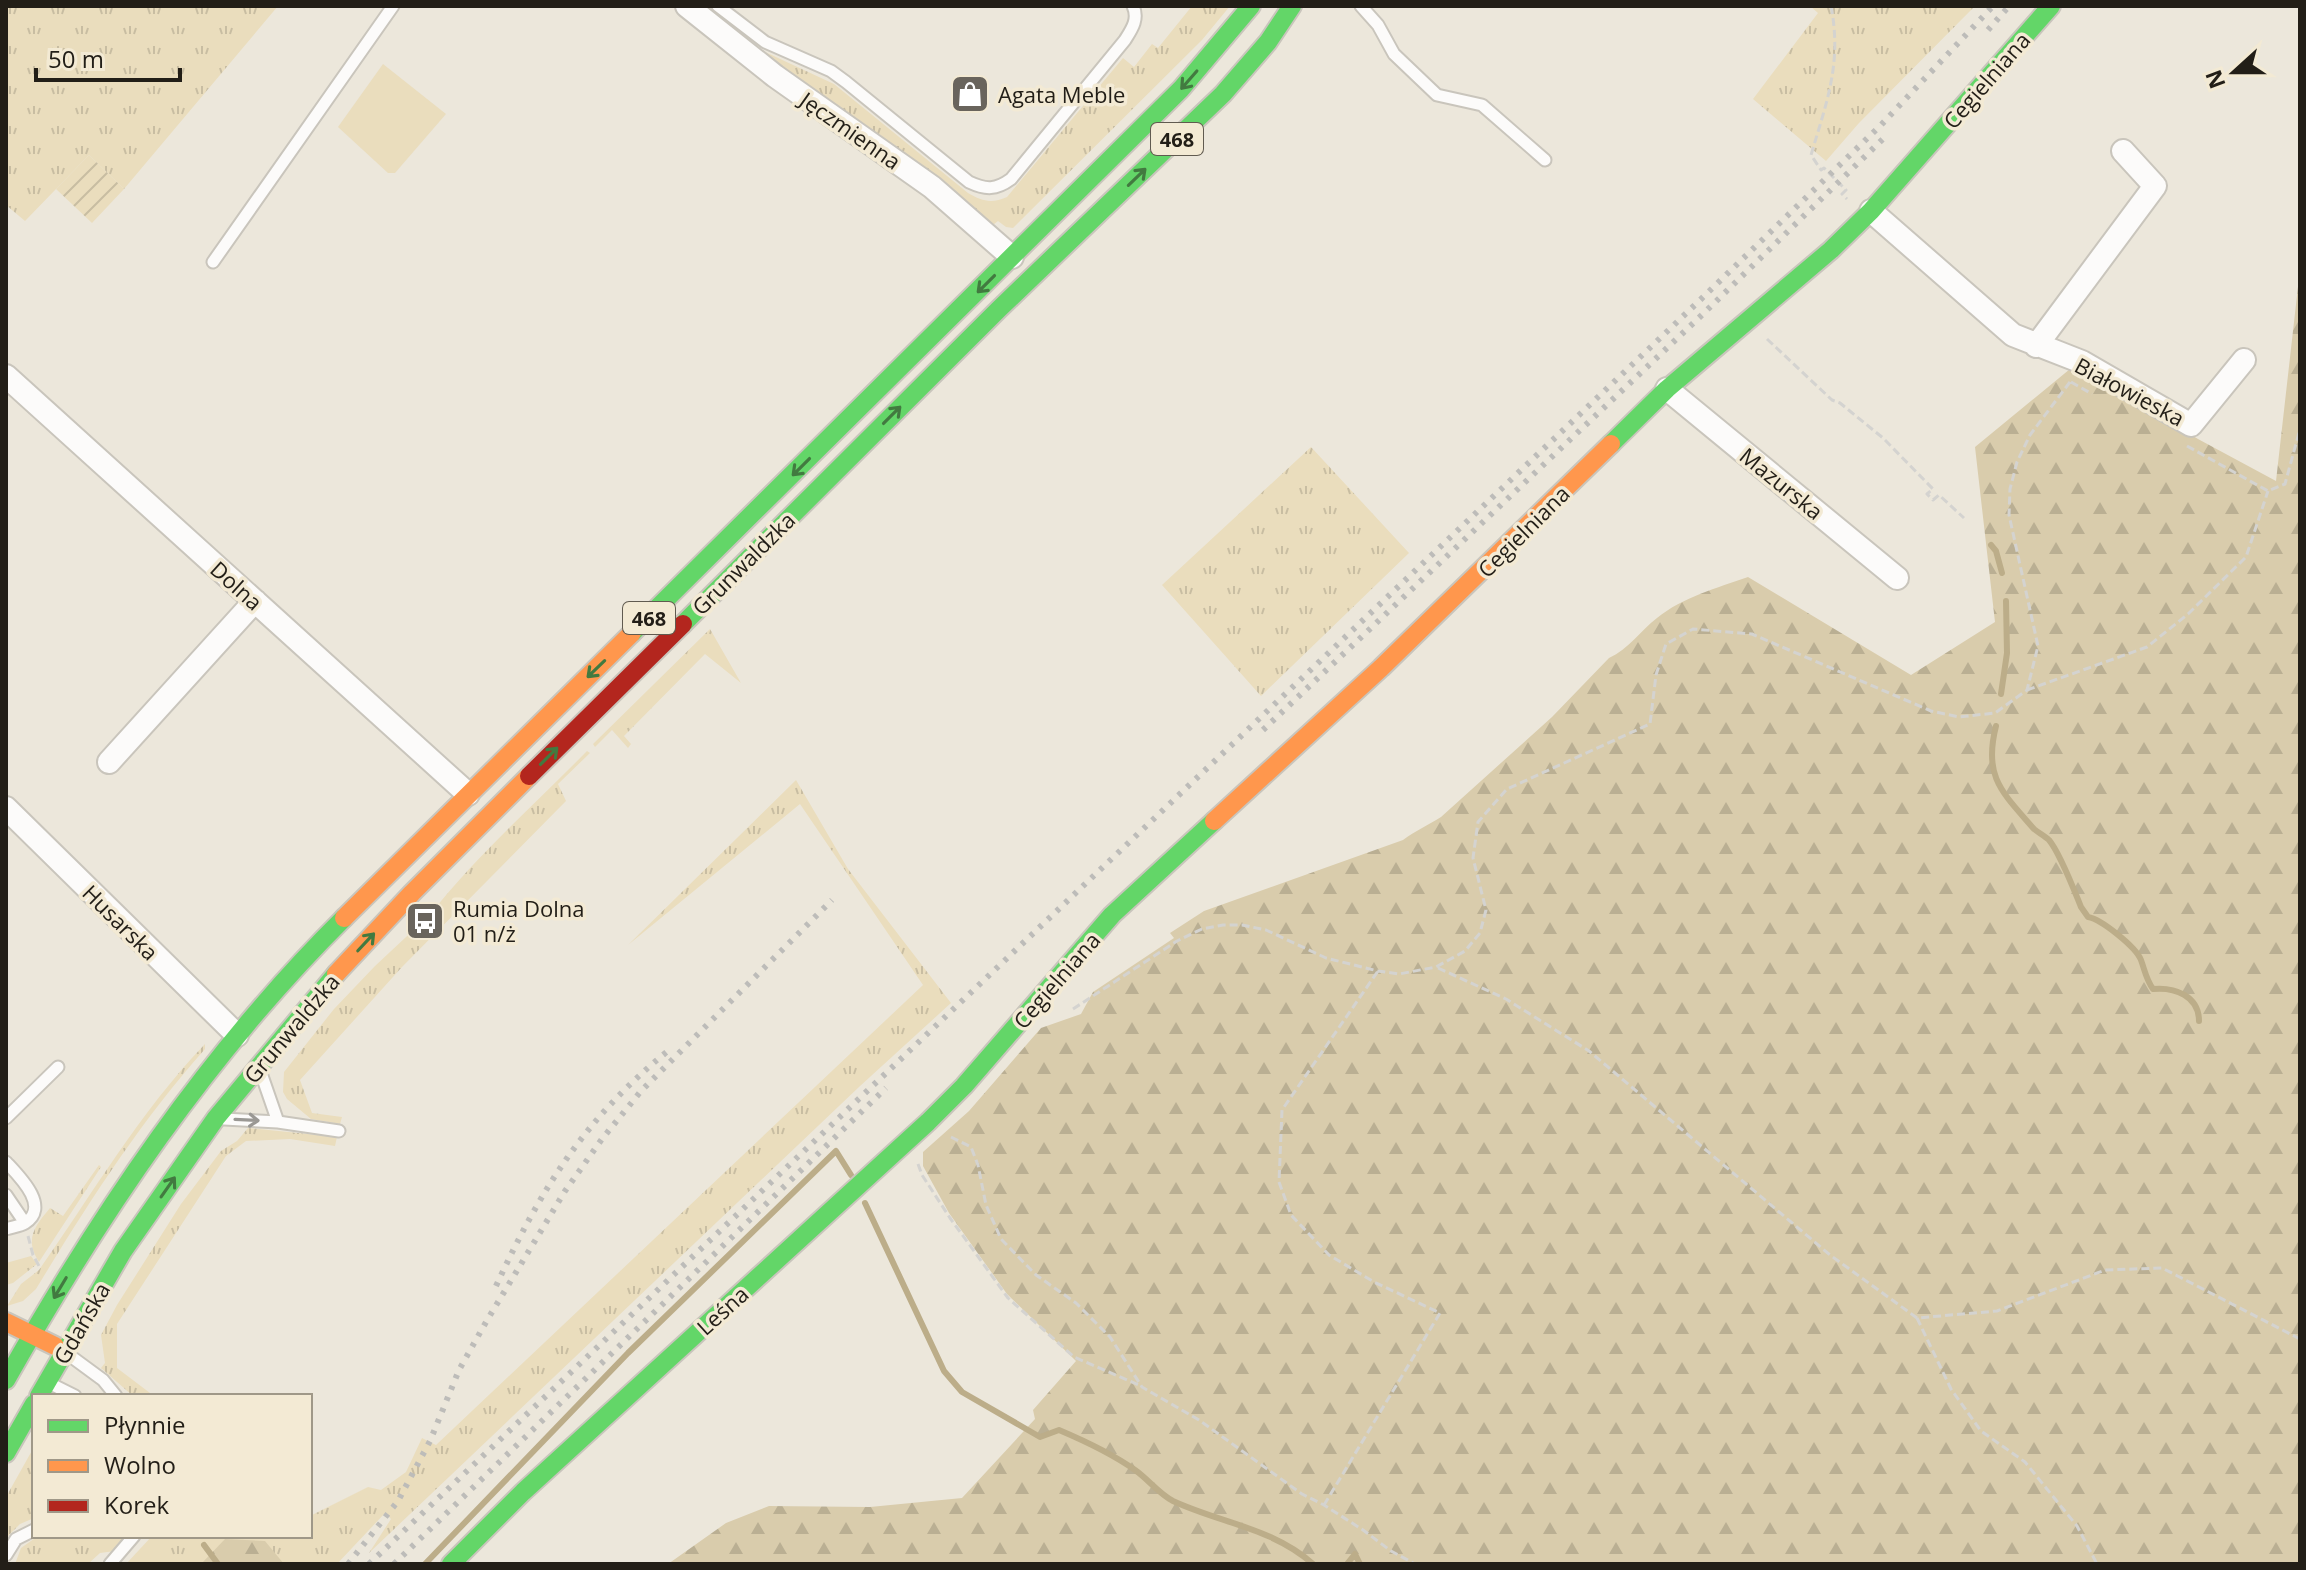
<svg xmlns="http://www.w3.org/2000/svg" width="2306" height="1570" viewBox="0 0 2306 1570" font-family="'Open Sans',sans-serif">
<defs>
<pattern id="grass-tufts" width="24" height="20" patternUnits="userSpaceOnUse" patternTransform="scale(2)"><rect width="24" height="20" fill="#eaddbd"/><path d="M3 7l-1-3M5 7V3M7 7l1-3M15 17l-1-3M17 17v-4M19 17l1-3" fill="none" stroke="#c8bda2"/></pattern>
<pattern id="forest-firs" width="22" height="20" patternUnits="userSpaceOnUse" patternTransform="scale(2)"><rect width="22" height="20" fill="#d9ccac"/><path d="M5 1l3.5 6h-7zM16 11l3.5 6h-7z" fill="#baaf93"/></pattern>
<pattern id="garden-furrows" width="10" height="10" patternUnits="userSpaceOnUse" patternTransform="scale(2)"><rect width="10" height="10" fill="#eaddbd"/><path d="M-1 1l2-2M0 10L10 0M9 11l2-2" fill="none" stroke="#c8bda2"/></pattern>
</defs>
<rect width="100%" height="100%" fill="#ece7db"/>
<!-- grass -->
<path fill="url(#grass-tufts)" d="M6,6H278L124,189L89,155L25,221L6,205Z
M701,6H707L763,51L834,84L968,193C982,201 991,204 1007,197L1123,58L1134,67L1152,44L1158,48L1192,6H1230L1202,40L1013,228L1006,227L998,221L993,225L941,178L858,125L771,63Z
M1810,6H1975L1859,123L1826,161L1753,99L1818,13Z
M1311,447L1409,553L1261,696L1162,585Z
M710,629L741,683L705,654L624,736L631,744L628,748L612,730L595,747L593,744Z
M587,751L590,753L558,784L566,801L402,967L300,1080L312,1113L342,1117L340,1124L311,1119L287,1099L283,1092L284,1072L334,1009L375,966L421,923L424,925L431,919L429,916C476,856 534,805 587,751Z
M796,780L848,869L951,1003L859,1087L369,1553L391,1519L385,1513L337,1564H126L152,1536H310V1516L368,1487L381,1490L406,1472L422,1438L436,1445L923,985L800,804L628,945Z
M205,1044V1049C139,1123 87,1205 36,1289L23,1301L7,1306L21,1284L39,1270C93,1193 139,1113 205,1044Z
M248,1128L337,1137L335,1146L290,1139L246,1141L226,1156L117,1324V1368L154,1396H133L101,1368L105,1363L101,1335L117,1305L181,1204L221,1151L237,1141Z
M99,1165L101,1167L39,1262C24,1239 35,1226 50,1208L63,1216Z
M31,1256L37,1264L13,1283L6,1285V1263Z
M34,1447L31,1455L34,1453V1518L20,1524L6,1538V1497Z
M38,1536H123V1540L115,1551L100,1553L88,1564H15L21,1548Z"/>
<!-- forest -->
<path fill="url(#forest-firs)" d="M2300,269V1564H668L726,1523L769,1506L870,1507L962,1498L1035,1419L1033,1410L1076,1361L1007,1294L949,1213L923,1166V1152L969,1111L1041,1028L1081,1014L1093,992L1174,938L1170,933L1204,911L1403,840C1415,831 1428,825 1441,817L1552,717L1609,658C1629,649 1640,631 1657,618C1683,597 1717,588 1748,577L1911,675L1995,622L1975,447L2070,369L2080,366L2198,439L2276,481Z
M225,1539L265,1541L284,1564H201Z"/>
<!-- park -->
<path fill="#eaddbd" d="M383,64L446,114L395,173H388L338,127Z"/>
<!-- garden -->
<path fill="url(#garden-furrows)" d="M89,155L124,189L92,223L56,189Z"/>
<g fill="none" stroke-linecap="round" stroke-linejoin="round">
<!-- stream -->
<path stroke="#bcad89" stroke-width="6" d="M1991,545L1996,551L2002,573
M2001,694L2007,653L2006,601
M1996,726C1983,777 2002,792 2034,829C2039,833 2045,836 2049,840C2060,853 2074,890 2081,907L2088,917C2101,919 2136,947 2141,960C2145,971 2146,979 2153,989C2175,987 2199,996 2199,1021
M865,1203L944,1371L962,1392L1040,1437L1059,1430C1085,1441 1111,1453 1135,1470C1148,1479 1159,1494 1173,1501C1220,1523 1273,1528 1313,1564
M204,1545L218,1564
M425,1564L628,1353L836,1151L851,1175
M1347,1564L1355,1554L1360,1564"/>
<!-- lane casing -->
<g stroke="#c9c5bc" stroke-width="15">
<path id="lane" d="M718,6L765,42L831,71L846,82L969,182C986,190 996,190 1011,179L1125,40C1132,29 1139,19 1133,6
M1361,6L1378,25L1394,54L1437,95L1482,105L1545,160
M213,262L393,6
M261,1073L278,1122
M6,1118L58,1067
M224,1119L278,1122L339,1131
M6,1162C19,1176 51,1207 25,1223C20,1226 12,1227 6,1229
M6,1195L25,1223
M69,1355L103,1380L116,1396
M51,1384L75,1396
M6,1555L16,1539L34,1530
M110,1564L134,1536"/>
</g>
<!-- street casing -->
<g stroke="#c9c5bc" stroke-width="26">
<path id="street" d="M687,6L775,76L932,187L1012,257
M1871,211L2013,335L2082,362L2191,425L2244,360
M2036,346L2155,186L2123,151
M6,376L468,794
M1667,389L1897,578
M109,762L255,601
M6,808L237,1035"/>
</g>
<!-- fast casing -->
<g stroke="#c9c5bc" stroke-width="22">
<path id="fast" d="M1611,444L1667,389L1831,250L1871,211L2051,6
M683,624L999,309L1223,94L1268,42L1292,6
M632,633L1181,89L1251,6
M6,1380C100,1214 208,1053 344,918
M39,1396L123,1251L216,1118L336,974
M6,1453L34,1404
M451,1564L523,1492L928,1122L964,1086L1112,915L1214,821"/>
</g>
<!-- slow casing -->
<g stroke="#c9c5bc" stroke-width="22">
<path id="slow" d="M1214,821L1381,668L1611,444
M344,918L632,633
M336,974L412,893L529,776
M6,1322L55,1346"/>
</g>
<!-- jam casing -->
<g stroke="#c9c5bc" stroke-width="22">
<path id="jam" d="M529,776L683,624"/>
</g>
<!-- path -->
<path stroke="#d4d3d0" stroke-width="3" stroke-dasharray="8 4" stroke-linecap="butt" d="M1831,6C1842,63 1827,101 1811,155L1821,170L1824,168L1846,190L1842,194L1847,199
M1767,339L1832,400L1840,403L1883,438L1933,489L1927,494L1933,500L1939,495L1964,518
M2071,382L2092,394
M2187,446L2268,491L2285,484L2300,429
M2027,690L2147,647L2188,614L2246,557L2268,491
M1438,968L1506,999L1589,1051L1830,1255L1917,1318L1997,1311L2105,1270L2162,1268L2300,1339
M1073,1009L1177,941L1202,929L1223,925H1242L1266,930L1326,958L1378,971L1399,974L1436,967L1465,951L1480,933L1486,910L1473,858L1478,822L1507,789L1650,724L1656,675L1666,644L1693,629L1752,634L1931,711L1959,717L1995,713L2027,690L2038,646L2009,515L2010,489L2017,462L2030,435L2070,382
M951,1137L971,1147L978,1165L986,1205L1001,1239L1036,1275L1076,1303L1110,1337L1142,1387L1199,1420L1302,1494L1324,1505L1363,1530L1391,1551L1415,1564
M918,1164L922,1175L950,1218L1008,1298L1074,1357L1141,1386
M28,1236L33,1255L39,1266
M1917,1318L1951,1389L1981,1431L2025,1462L2077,1526L2097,1564
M1324,1505L1440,1313L1374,1282L1329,1255L1291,1215L1279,1182L1282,1110L1378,971"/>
<!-- lane -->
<use href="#lane" stroke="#fcfbfa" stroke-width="11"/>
<!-- street -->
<use href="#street" stroke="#fcfbfa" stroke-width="22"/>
<!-- fast -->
<use href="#fast" stroke="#63d668" stroke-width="18"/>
<!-- slow -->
<use href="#slow" stroke="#ff974d" stroke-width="18"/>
<!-- jam -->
<use href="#jam" stroke="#b3261e" stroke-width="18"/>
<!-- rail -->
<path stroke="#bdbcb9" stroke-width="6" stroke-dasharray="4 8" stroke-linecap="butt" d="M1988,30L2009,6
M1263,730L1704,313L1888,134
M496,1286C541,1189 584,1119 669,1050
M348,1564L398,1501L430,1441L459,1370L486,1322L565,1191L602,1139L641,1091L832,900
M369,1564L1697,303L1881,125L1993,6
M394,1564L886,1088"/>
</g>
<!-- one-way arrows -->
<defs><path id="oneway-shaft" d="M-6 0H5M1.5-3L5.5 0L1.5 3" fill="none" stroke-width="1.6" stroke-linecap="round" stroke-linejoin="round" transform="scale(2)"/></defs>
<g stroke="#427a40">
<use href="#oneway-shaft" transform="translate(1189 80) rotate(131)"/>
<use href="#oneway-shaft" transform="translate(1137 177) rotate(-44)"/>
<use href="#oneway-shaft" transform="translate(986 284) rotate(135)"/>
<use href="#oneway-shaft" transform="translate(892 415) rotate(-45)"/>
<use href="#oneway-shaft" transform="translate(801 467) rotate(135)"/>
<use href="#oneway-shaft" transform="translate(596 669) rotate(136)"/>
<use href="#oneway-shaft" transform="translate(549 756) rotate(-45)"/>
<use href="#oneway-shaft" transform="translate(366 942) rotate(-47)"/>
<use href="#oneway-shaft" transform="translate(168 1187) rotate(-55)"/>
<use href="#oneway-shaft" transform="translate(60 1288) rotate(121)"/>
</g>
<use stroke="#9a9894" href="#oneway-shaft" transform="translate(247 1120) rotate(3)"/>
<!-- icons -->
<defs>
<g id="shop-square" transform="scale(2)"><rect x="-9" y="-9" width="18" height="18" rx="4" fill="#69645c" stroke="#f3ead4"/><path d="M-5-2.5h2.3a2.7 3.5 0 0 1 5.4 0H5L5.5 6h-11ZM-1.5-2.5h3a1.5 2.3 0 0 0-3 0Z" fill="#fff"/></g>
<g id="bus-square" transform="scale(2)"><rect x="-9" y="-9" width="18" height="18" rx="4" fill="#69645c" stroke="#f3ead4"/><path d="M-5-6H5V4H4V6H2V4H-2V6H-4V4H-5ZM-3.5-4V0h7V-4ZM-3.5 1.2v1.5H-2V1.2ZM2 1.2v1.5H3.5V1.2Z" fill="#fff"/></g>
</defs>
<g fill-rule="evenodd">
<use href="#shop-square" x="970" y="94"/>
<use href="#bus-square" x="425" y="921"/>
</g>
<g text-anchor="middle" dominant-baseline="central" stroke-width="7" stroke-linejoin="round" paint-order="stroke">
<!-- shield labels -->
<g fill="#f3ead4" stroke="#615b50" stroke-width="2">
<rect x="1151" y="123" width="52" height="32" rx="6"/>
<rect x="623" y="602" width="52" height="32" rx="6"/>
</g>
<g font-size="20" font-weight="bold" fill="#221e17">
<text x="1177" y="139">468</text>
<text x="649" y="618">468</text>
</g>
<!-- street labels -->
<g font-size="22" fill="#221e17" stroke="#f3ead4">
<text transform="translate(1986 80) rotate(-49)">Cegielniana</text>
<text transform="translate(851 130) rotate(35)">Jęczmienna</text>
<text transform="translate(2130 391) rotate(28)">Białowieska</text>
<text transform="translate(1782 483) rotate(39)">Mazurska</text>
<text transform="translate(1523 531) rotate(-45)">Cegielniana</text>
<text transform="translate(743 563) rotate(-45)">Grunwaldzka</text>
<text transform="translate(237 585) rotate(42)">Dolna</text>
<text transform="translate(121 922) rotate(45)">Husarska</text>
<text transform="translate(1056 980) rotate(-49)">Cegielniana</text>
<text transform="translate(291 1028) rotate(-50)">Grunwaldzka</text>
<text transform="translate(722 1310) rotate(-42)">Leśna</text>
<text transform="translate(81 1323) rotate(-60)">Gdańska</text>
</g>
<!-- poi labels -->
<g font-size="22" fill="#221e17" stroke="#f3ead4" text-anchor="start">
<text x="998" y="94">Agata Meble</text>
<text x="453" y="908">Rumia Dolna<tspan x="453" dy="25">01 n/ż</tspan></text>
</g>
</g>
<!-- border -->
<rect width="2306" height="1570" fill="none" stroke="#221e17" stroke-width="16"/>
<!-- legend -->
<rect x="32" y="1394" width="280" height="144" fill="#f3ead4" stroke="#9f9888" stroke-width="2"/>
<rect x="48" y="1420" width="40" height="12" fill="#63d668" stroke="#9f9888" stroke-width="2"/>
<text x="104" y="1434" font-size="24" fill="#221e17">Płynnie</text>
<rect x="48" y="1460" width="40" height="12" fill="#ff974d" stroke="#9f9888" stroke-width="2"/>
<text x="104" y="1474" font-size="24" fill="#221e17">Wolno</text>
<rect x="48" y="1500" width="40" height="12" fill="#b3261e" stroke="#9f9888" stroke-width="2"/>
<text x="104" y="1514" font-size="24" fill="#221e17">Korek</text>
<!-- north arrow -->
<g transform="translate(2234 72) rotate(249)" stroke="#f3ead4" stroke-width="6" paint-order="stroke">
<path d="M0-6L14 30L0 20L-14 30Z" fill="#221e17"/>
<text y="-12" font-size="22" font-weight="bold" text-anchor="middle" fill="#221e17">N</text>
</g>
<!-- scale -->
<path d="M36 68v12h144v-12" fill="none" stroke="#221e17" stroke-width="4"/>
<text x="48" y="68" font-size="24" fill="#221e17" stroke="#f3ead4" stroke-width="6" paint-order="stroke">50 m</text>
</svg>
